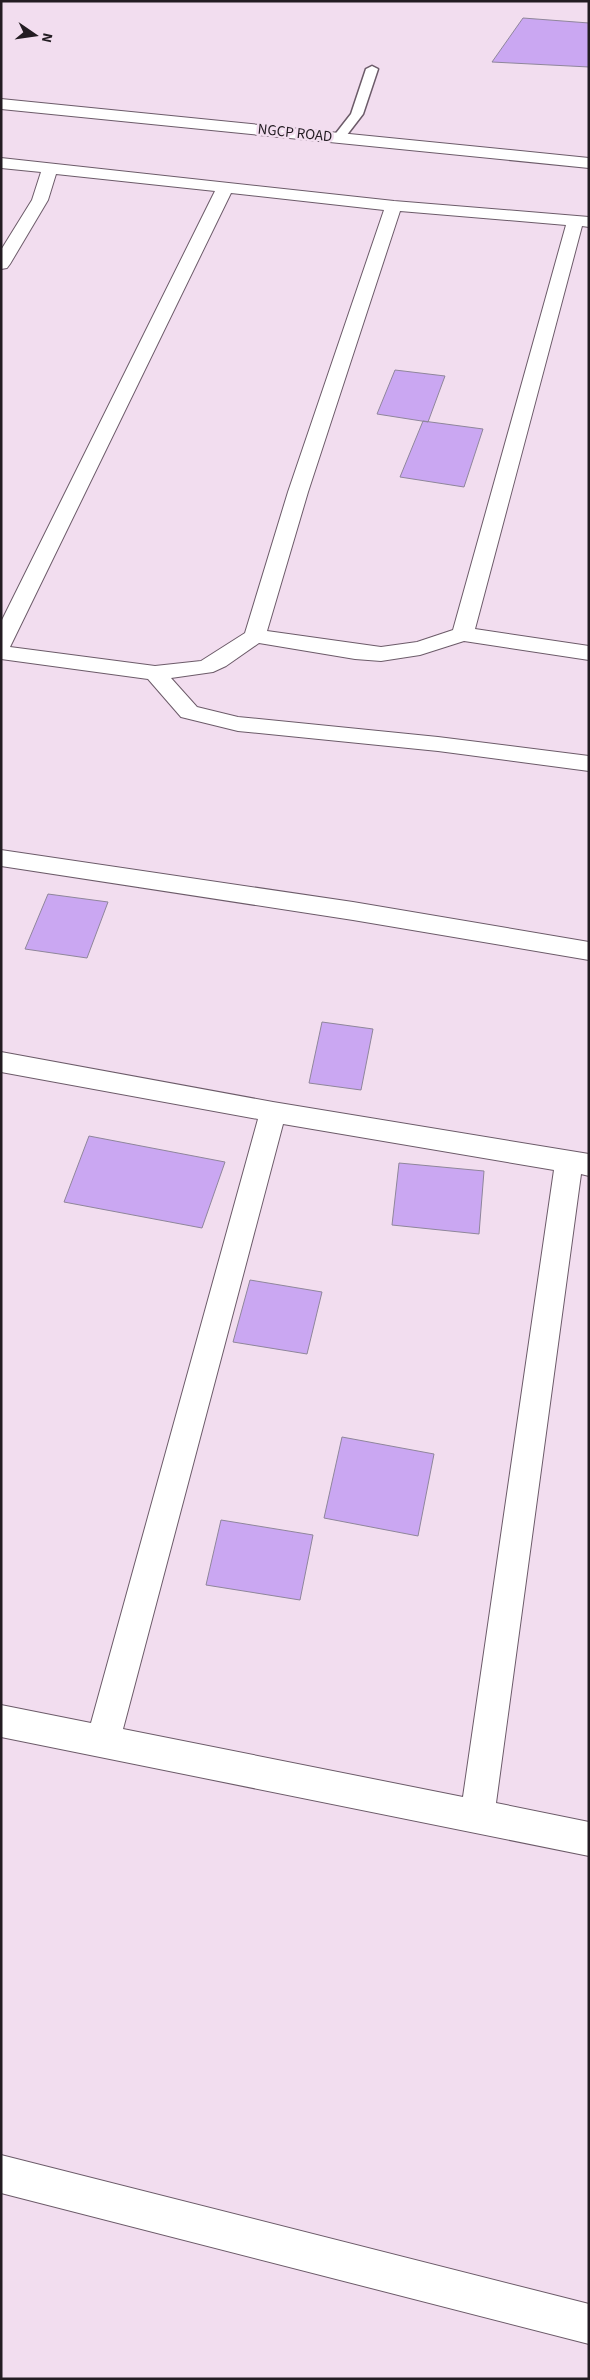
<svg xmlns="http://www.w3.org/2000/svg" width="590" height="2380" viewBox="0 0 590 2380" font-family="'Source Sans 3',sans-serif">
<rect width="100%" height="100%" fill="#f2ddef"/>
<!-- building -->
<path fill="#caa7f2" stroke="#8f869b" d="M523,18L589,23V67L492,62Z
M395,370L445,376L428,422L377,414Z
M423,421L483,429L464,487L400,477Z
M48,894L108,902L87,958L25,949Z
M322,1022L373,1029L361,1090L309,1083Z
M89,1136L225,1162L202,1228L64,1202Z
M399,1163L484,1171L479,1234L392,1225Z
M250,1280L322,1292L307,1354L233,1342Z
M342,1437L434,1454L418,1536L324,1518Z
M221,1520L313,1535L300,1600L206,1585Z"/>
<g fill="none" stroke-linecap="round" stroke-linejoin="round">
<!-- service casing -->
<g stroke="#6c5b69" stroke-width="3">
<path id="service" d="M372,66L378,69L363,114L343,140H335L333,137L351,114L366,69Z"/>
</g>
<!-- minor casing -->
<g stroke="#6c5b69" stroke-width="2">
<path id="minor" d="M1,158L394,201L589,217V227L582,226L475,629L589,646V660L464,641L420,655L381,661L355,659L259,643L226,666L213,672L171,678L197,707L238,717L438,737L589,756V771L438,751L238,731L181,717L148,679L1,659V622L215,191L56,174L48,200L10,264L7,268L1,269V250L32,200L41,172L1,168ZM231,193L384,210L288,492L245,633L201,661L155,666L10,647ZM400,211L566,225L453,630L417,642L381,647L267,631L308,492Z
M1,850L353,902L589,942V960L353,920L1,866Z
M1,1052L273,1102L589,1154V1176L581,1174L496,1803L589,1822V1856L1,1737V1705L91,1723L258,1119L1,1072ZM283,1124L554,1170L463,1797L123,1729Z
M1,2155L589,2304V2344L1,2193Z"/>
</g>
<!-- secondary casing -->
<g stroke="#6c5b69" stroke-width="2">
<path id="secondary" d="M1,99L589,158V168L1,109Z"/>
</g>
<!-- service -->
<use href="#service" fill="#fff" fill-rule="evenodd"/>
<!-- minor -->
<use href="#minor" fill="#fff" fill-rule="evenodd"/>
<!-- secondary -->
<use href="#secondary" fill="#fff" fill-rule="evenodd"/>
</g>
<g text-anchor="middle" dominant-baseline="central" stroke-width="5" stroke-linejoin="round" paint-order="stroke">
<!-- far-street labels -->
<g font-size="15" fill="#231c22" stroke="#f2ddef">
<text transform="translate(295 133) rotate(6)">NGCP ROAD</text>
</g>
</g>
<!-- border -->
<rect width="590" height="2380" fill="none" stroke="#231c22" stroke-width="5"/>
<!-- north arrow -->
<g transform="translate(35 35) rotate(103)" stroke="#f2ddef" stroke-width="4" paint-order="stroke">
<path d="M0-4L9 19L0 12L-9 19Z" fill="#231c22"/>
<text y="-8" font-size="14" font-weight="bold" text-anchor="middle" fill="#231c22">N</text>
</g>
</svg>
